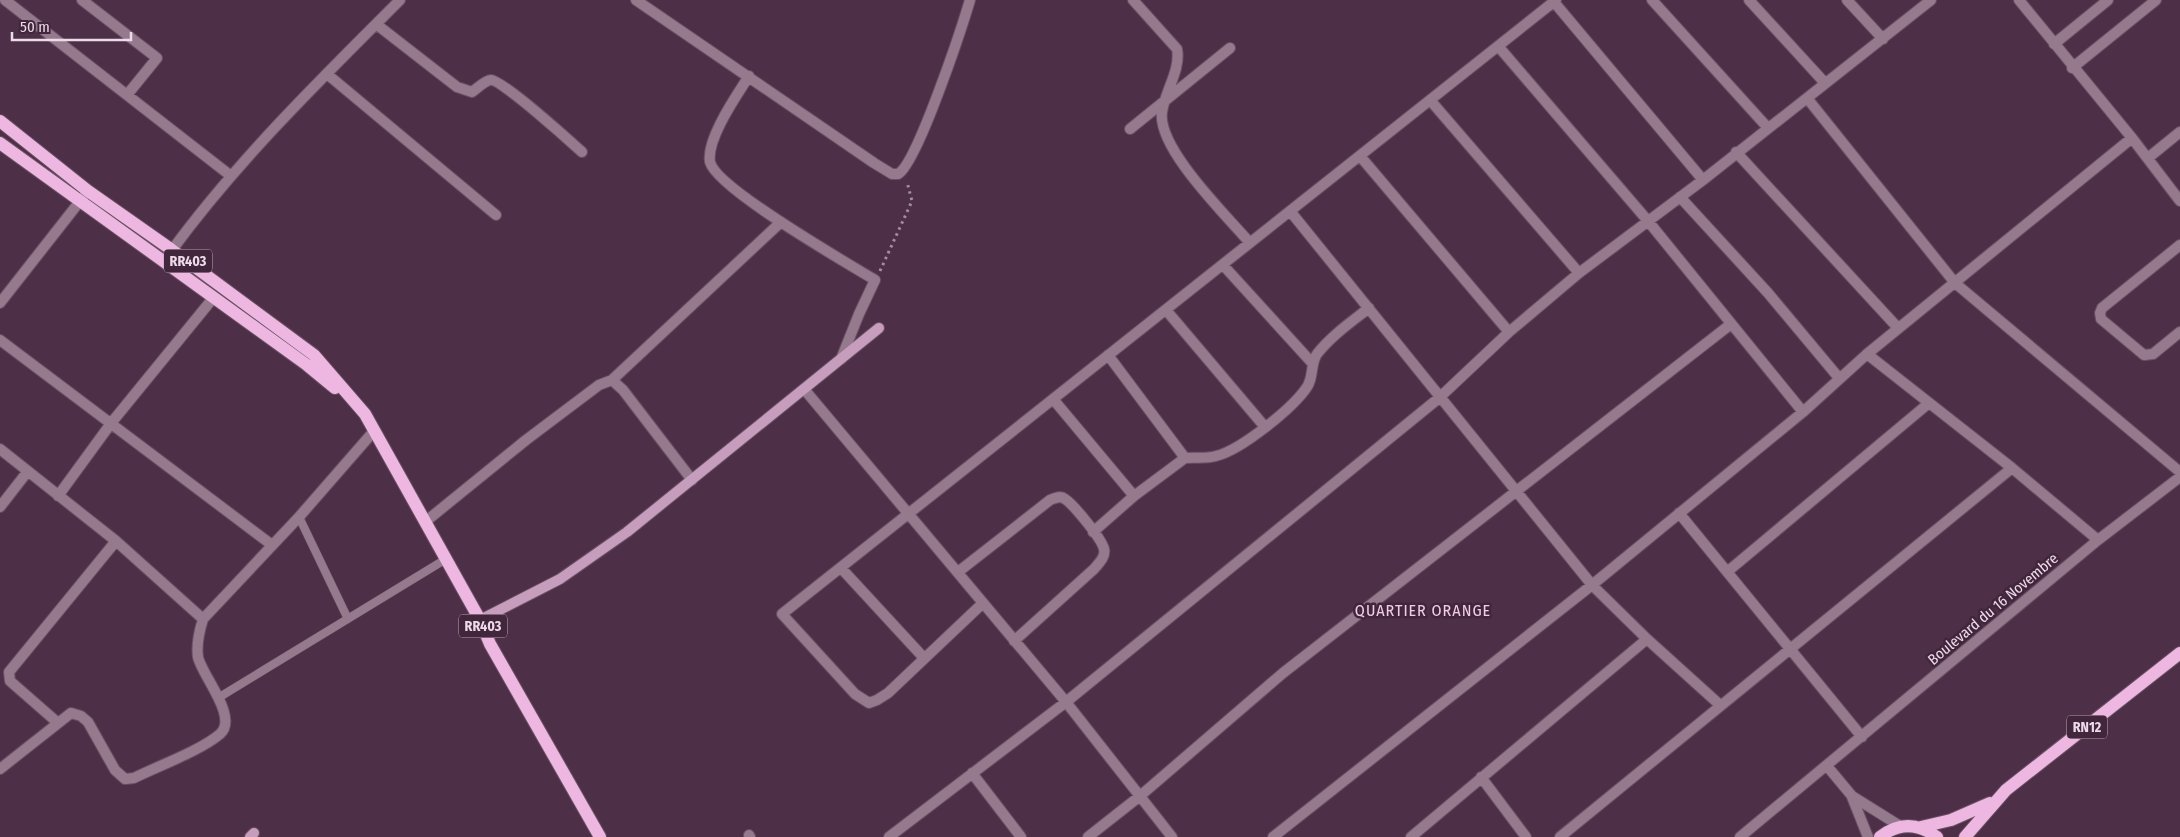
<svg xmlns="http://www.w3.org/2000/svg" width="2180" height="837" viewBox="0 0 2180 837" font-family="'Fira Sans Condensed',sans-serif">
<rect width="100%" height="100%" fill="#4d3047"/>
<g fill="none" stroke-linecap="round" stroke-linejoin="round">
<!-- lane casing -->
<g stroke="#6a4f64" stroke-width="9">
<path id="lane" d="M299,517L348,619
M218,698L446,559"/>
</g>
<!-- street casing -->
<g stroke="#6a4f64" stroke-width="12">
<path id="street" d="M5,0L231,176
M82,0L157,58L127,95
M636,0L874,163L892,174H898C917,164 962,27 970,0
M1133,0L1177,49C1181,70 1165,91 1162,112C1157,148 1226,215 1250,243
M1652,0L1768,128
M1749,0L1825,83
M1847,0L1883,39
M2019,0L2132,138L2180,201
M1554,2L1703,180
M376,24L457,87L472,92C477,89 485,80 491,80C501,79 571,142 582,152
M2054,44L2108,0
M1498,46L1648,221L1803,412
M2072,68L2156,0
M327,74L496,215
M749,76C737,95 706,139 710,162C716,188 847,263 875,280L859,314L841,359
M1807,98L1955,283L2180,472
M1430,100L1579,273
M1130,129L1230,48
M1736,152L1898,328
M1360,156L1509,332
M2148,158L2180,132
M1680,197L1768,293L1839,378
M1290,211L1592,585L1647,639L1720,705
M2180,245L2102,308L2100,313L2101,319L2144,355L2153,354L2180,332
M172,250C239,159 320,80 400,0
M1223,265L1313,364
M0,303L84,196
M1166,310L1265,427
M0,340L272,545
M612,380L781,222
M804,389L1066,702L1172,837
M1053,399L1134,496
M0,449L116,541L203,619L299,517L374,431
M1185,458C1195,457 1206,459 1216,456C1241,450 1293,408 1307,387C1314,377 1310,364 1317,354C1331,336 1351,322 1369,308
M58,496L112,422L214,297
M0,507L28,471
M1679,513L1862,737
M425,522L526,440L599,385L612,380L623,390L692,480
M1093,532L1134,496L1185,458L1108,355
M2098,540L2012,468L1867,354L2132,138
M841,568L924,658
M958,572L1050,500C1055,498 1060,495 1065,499C1073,504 1102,539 1104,549C1106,557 1099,563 1094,569L1014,641
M1727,572L1929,403
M983,603L888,693L877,700L869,703L855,694L782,614L1556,0
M58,723L10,681L9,672L116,541
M1827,766L1852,796L1900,826
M0,769L71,713L81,716L88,722L115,770L125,779L134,778C158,766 200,751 220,734C239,717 202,676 198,657C196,644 199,632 203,619
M972,773L1021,837
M1481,777L1526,837
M1852,797L1868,837
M749,835L750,837
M889,837L1066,702L1439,398L1509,332L1579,273L1703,180L1931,0
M1088,837L1140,796L1283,673L1731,324
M1273,837L1592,585L1803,412L1867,354
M1411,837L1647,639
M1560,837L2012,468
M1740,837L2098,540L2180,477"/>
</g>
<!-- secondary casing -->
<g stroke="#6a4f64" stroke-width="12">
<path id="secondary" d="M480,620L560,579L627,532L879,328
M250,837L254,833"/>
</g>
<!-- primary casing -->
<g stroke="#6a4f64" stroke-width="14">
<path id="primary" d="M0,121L88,191L172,250L314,355L365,414L480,620L490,644L600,837
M0,143L307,365L335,388
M1921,827L1951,820L1990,803
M1880,837C1899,822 1918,823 1937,837
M1965,837L2006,790L2180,653"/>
</g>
<!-- path -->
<path stroke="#a48d9f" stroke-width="3" stroke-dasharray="2.5 4" stroke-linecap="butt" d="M880,271L912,201L907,182"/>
<!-- lane -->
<use href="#lane" stroke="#957a8e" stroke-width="8"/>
<!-- street -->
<use href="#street" stroke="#957a8e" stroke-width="10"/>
<!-- secondary -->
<use href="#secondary" stroke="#c79dbd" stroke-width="10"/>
<!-- primary -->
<use href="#primary" stroke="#edb7e1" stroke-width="12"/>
</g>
<g text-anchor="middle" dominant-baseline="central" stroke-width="5" stroke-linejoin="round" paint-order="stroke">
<!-- shield labels -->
<g fill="#42263c" stroke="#baa5b5" stroke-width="1">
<rect x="164" y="249.5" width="48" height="23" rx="4"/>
<rect x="459" y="614.5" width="48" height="23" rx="4"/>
<rect x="2067" y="715.5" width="40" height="23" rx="4"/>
</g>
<g font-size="14" font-weight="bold" fill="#eddbe9">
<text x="188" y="261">RR403</text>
<text x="483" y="626">RR403</text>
<text x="2087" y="727">RN12</text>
</g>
<!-- street labels -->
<g font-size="15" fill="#eddbe9" stroke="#42263c">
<text transform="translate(1993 609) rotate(-40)">Boulevard du 16 Novembre</text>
</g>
<!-- neighbourhood labels -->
<g font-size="16" letter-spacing="1" fill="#f2cde9" stroke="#42263c">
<text x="1423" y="610">QUARTIER ORANGE</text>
</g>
</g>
<!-- scale -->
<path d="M12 32v8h119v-8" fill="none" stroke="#eddbe9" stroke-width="2.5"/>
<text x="20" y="32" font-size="15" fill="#eddbe9" stroke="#42263c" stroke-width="4" paint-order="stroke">50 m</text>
</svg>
